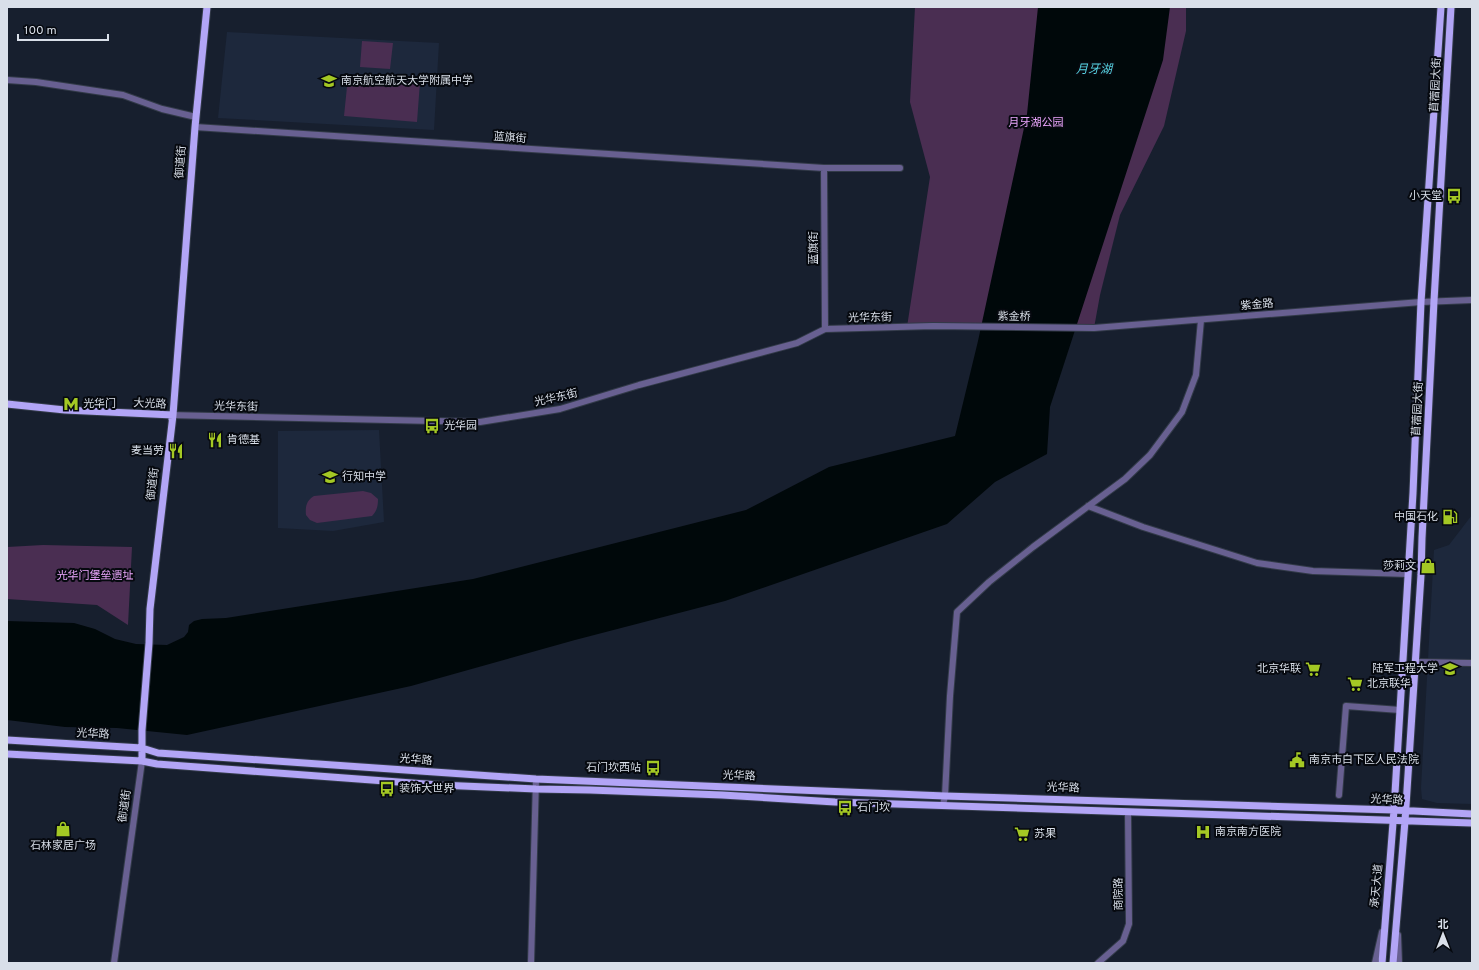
<svg xmlns="http://www.w3.org/2000/svg" width="1479" height="970" viewBox="0 0 1479 970" font-family="Overpass,'Noto Sans SC',sans-serif">
<rect width="100%" height="100%" fill="#171f2e"/>
<!-- built -->
<path fill="#1d283c" d="M227,32L439,43L434,130L218,118Z
M379,430L384,522L333,531L278,528V431Z
M1472,515V804L1437,803L1422,799L1421,788L1434,550L1449,545Z"/>
<!-- green -->
<path fill="#4a2e52" d="M915,7H1186V31L1164,126L1120,215L1100,295L1094,328L907,327L930,177L910,102Z
M362,41L393,43L390,69L360,67Z
M348,77L420,82L417,122L344,116Z
M363,491L371,493L378,499C378,506 377,511 372,516L317,523L310,520L306,515C305,506 307,500 314,496Z
M43,545L132,547L128,625L97,605L7,599V547Z"/>
<!-- water -->
<path fill="#00080a" d="M1038,7H1170L1163,60L1050,407L1047,454L995,482L947,524L725,601L575,640L411,686L187,735L117,728L65,727L7,720V621L74,623L95,629L115,639L136,644L167,645L184,637L188,632L189,625L194,621L202,619L226,618L473,579L746,510L829,467L955,436L978,341L1027,114Z"/>
<g fill="none" stroke-linecap="round" stroke-linejoin="round">
<!-- minor casing -->
<g stroke="#323a48" stroke-width="8">
<path id="minor" d="M7,80L36,82L123,95L162,109L196,117
M195,127L824,168H900
M824,168L825,329
M168,415L480,422L560,409L639,385L797,343L825,329L933,326L1094,328L1421,302L1472,300
M1088,506L1143,527L1257,563L1313,571L1408,574
M1416,662L1472,663
M1339,795L1346,706L1400,710
M943,805L945,796L950,696L957,612L989,582L1033,547L1125,479L1150,455L1182,412L1196,375L1201,320
M1398,935L1399,963
M114,963L142,761
M531,963L536,779
M1098,963L1123,941L1129,924L1128,812
M1375,963L1382,932"/>
</g>
<!-- major casing -->
<g stroke="#323a48" stroke-width="9">
<path id="major" d="M7,404L65,410L173,415L172,419
M7,740L142,748L158,753L536,779L945,796L1394,810L1472,814
M7,754L142,761L157,764L439,785L536,789L590,790L722,795L835,802L1472,823
M142,761V730L149,643L150,609L173,415L195,127L207,7
M1382,963L1394,810L1413,493L1421,302L1441,7
M1393,963L1405,821L1421,575L1422,538L1434,301L1451,7"/>
</g>
<!-- minor -->
<use href="#minor" stroke="#686091" stroke-width="6"/>
<!-- major -->
<use href="#major" stroke="#b2a5f6" stroke-width="7"/>
</g>
<!-- icons -->
<defs>
<g id="school-bare" transform="scale(1.2)"><path d="M0-5L7-2L0 1L-7-2ZM-4 1L0 2.5L4 1V4Q0 6-4 4Z" fill="#a4c824" stroke="#06090f" stroke-width="2.5" paint-order="stroke"/></g>
<g id="bus-bare" transform="scale(1.2)"><path d="M-5-6H5V4H4V6H2V4H-2V6H-4V4H-5ZM-3.5-4V0h7V-4ZM-3.5 1.2v1.5H-2V1.2ZM2 1.2v1.5H3.5V1.2Z" fill="#a4c824" stroke="#06090f" stroke-width="2.5" paint-order="stroke"/></g>
<g id="metro-bare" transform="scale(1.2)"><path d="M-5.5 5V-5H-3L0 0L3-5H5.5V5H3V-.5L0 4L-3-.5V5Z" fill="#a4c824" stroke="#06090f" stroke-width="2.5" paint-order="stroke"/></g>
<g id="restaurant-bare" transform="scale(1.2)"><path d="M-5-6h1v4h1v-4h1v4h1v-4h1v5L-1.5 .5V6h-2V.5L-5-1ZM5-6V6H3V1.5H1.5Q1.5-4 5-6Z" fill="#a4c824" stroke="#06090f" stroke-width="2.5" paint-order="stroke"/></g>
<g id="fuel-bare" transform="scale(1.2)"><path d="M-5.5-6h7V0h2V4h1.3V-2.5L3-4.5l.8-.8L6-3V5H2.5V1h-1V6h-7ZM-4.2-4.7v3.2H.2V-4.7Z" fill="#a4c824" stroke="#06090f" stroke-width="2.5" paint-order="stroke"/></g>
<g id="shop-bare" transform="scale(1.2)"><path d="M-5-2.5h2.3a2.7 3.5 0 0 1 5.4 0H5L5.5 6h-11ZM-1.5-2.5h3a1.5 2.3 0 0 0-3 0Z" fill="#a4c824" stroke="#06090f" stroke-width="2.5" paint-order="stroke"/></g>
<g id="supermarket-bare" transform="scale(1.2)"><path d="M-6-5.5h2.5l.6 2H6L4.5 2H-2.5L-4.4-4H-6ZM-1.5 3.2a1.3 1.3 0 1 0 .1 0ZM3 3.2a1.3 1.3 0 1 0 .1 0Z" fill="#a4c824" stroke="#06090f" stroke-width="2.5" paint-order="stroke"/></g>
<g id="university-bare" transform="scale(1.2)"><path d="M0-5L7-2L0 1L-7-2ZM-4 1L0 2.5L4 1V4Q0 6-4 4Z" fill="#a4c824" stroke="#06090f" stroke-width="2.5" paint-order="stroke"/></g>
<g id="civic-bare" transform="scale(1.2)"><path d="M-.6-6.5H3V-4.5H.6V-3L4-1V1h2V6H-6V1h2V-1L-.6-3ZM-1.2 2.5V6h2.4V2.5Z" fill="#a4c824" stroke="#06090f" stroke-width="2.5" paint-order="stroke"/></g>
<g id="hospital-bare" transform="scale(1.2)"><path d="M-5-5h3v3.5h4V-5h3V5h-3V1.5h-4V5h-3Z" fill="#a4c824" stroke="#06090f" stroke-width="2.5" paint-order="stroke"/></g>
</defs>
<g fill-rule="evenodd">
<use href="#school-bare" x="329" y="81"/>
<use href="#bus-bare" x="1454" y="196"/>
<use href="#metro-bare" x="71" y="404"/>
<use href="#bus-bare" x="432" y="426"/>
<use href="#restaurant-bare" x="215" y="440"/>
<use href="#restaurant-bare" x="176" y="451"/>
<use href="#school-bare" x="330" y="477"/>
<use href="#fuel-bare" x="1450" y="517"/>
<use href="#shop-bare" x="1428" y="566"/>
<use href="#supermarket-bare" x="1313" y="669"/>
<use href="#university-bare" x="1450" y="669"/>
<use href="#supermarket-bare" x="1355" y="684"/>
<use href="#civic-bare" x="1297" y="760"/>
<use href="#bus-bare" x="653" y="768"/>
<use href="#bus-bare" x="387" y="789"/>
<use href="#bus-bare" x="845" y="808"/>
<use href="#shop-bare" x="63" y="829"/>
<use href="#hospital-bare" x="1203" y="832"/>
<use href="#supermarket-bare" x="1022" y="834"/>
</g>
<g text-anchor="middle" dominant-baseline="central" stroke-width="4" stroke-linejoin="round" paint-order="stroke">
<!-- poi labels -->
<g font-size="11" fill="#d9dfe9" stroke="#06090f" text-anchor="start">
<text x="341" y="81">南京航空航天大学附属中学</text>
<text x="1442" y="196" text-anchor="end">小天堂</text>
<text x="83" y="404">光华门</text>
<text x="444" y="426">光华园</text>
<text x="227" y="440">肯德基</text>
<text x="164" y="451" text-anchor="end">麦当劳</text>
<text x="342" y="477">行知中学</text>
<text x="1438" y="517" text-anchor="end">中国石化</text>
<text x="1416" y="566" text-anchor="end">莎莉文</text>
<text x="1301" y="669" text-anchor="end">北京华联</text>
<text x="1438" y="669" text-anchor="end">陆军工程大学</text>
<text x="1367" y="684">北京联华</text>
<text x="1309" y="760">南京市白下区人民法院</text>
<text x="641" y="768" text-anchor="end">石门坎西站</text>
<text x="399" y="789">装饰大世界</text>
<text x="857" y="808">石门坎</text>
<text x="1215" y="832">南京南方医院</text>
<text x="1034" y="834">苏果</text>
<text x="63" y="846" text-anchor="middle">石林家居广场</text>
</g>
<!-- street labels -->
<g font-size="11" fill="#d9dfe9" stroke="#06090f">
<text transform="translate(1436 85) rotate(-87)">苜蓿园大街</text>
<text transform="translate(510 138) rotate(4)">蓝旗街</text>
<text transform="translate(181 162) rotate(-86)">御道街</text>
<text transform="translate(814 248) rotate(-90)">蓝旗街</text>
<text transform="translate(1257 305) rotate(-5)">紫金路</text>
<text transform="translate(1014 317) rotate(1)">紫金桥</text>
<text transform="translate(870 318) rotate(-1)">光华东街</text>
<text transform="translate(556 398) rotate(-13)">光华东街</text>
<text transform="translate(150 404) rotate(3)">大光路</text>
<text transform="translate(236 407) rotate(1)">光华东街</text>
<text transform="translate(1418 409) rotate(-87)">苜蓿园大街</text>
<text transform="translate(153 484) rotate(-83)">御道街</text>
<text transform="translate(93 734) rotate(3)">光华路</text>
<text transform="translate(416 760) rotate(4)">光华路</text>
<text transform="translate(739 776) rotate(2)">光华路</text>
<text transform="translate(1063 788) rotate(2)">光华路</text>
<text transform="translate(1387 800) rotate(3)">光华路</text>
<text transform="translate(125 806) rotate(-82)">御道街</text>
<text transform="translate(1377 886) rotate(-85)">承天大道</text>
<text transform="translate(1119 894) rotate(-91)">商院路</text>
</g>
<!-- park labels -->
<g font-size="11" fill="#eba6fd" stroke="#06090f">
<text x="1036" y="123">月牙湖公园</text>
<text x="95" y="576">光华门堡垒遗址</text>
</g>
<!-- water labels -->
<g font-size="12" font-style="italic" fill="#58d4e4" stroke="#06090f">
<text x="1094" y="70">月牙湖</text>
</g>
</g>
<!-- border -->
<rect width="1479" height="970" fill="none" stroke="#d9dfe9" stroke-width="16"/>
<!-- north arrow -->
<g transform="translate(1443 934)" stroke="#06090f" stroke-width="3" paint-order="stroke">
<path d="M0-3L7 15L0 10L-7 15Z" fill="#d9dfe9"/>
<text y="-6" font-size="11" font-weight="bold" text-anchor="middle" fill="#d9dfe9">北</text>
</g>
<!-- scale -->
<path d="M18 34v6h90v-6" fill="none" stroke="#d9dfe9" stroke-width="2"/>
<text x="24" y="34" font-size="12" fill="#d9dfe9" stroke="#06090f" stroke-width="3" paint-order="stroke">100 m</text>
</svg>
